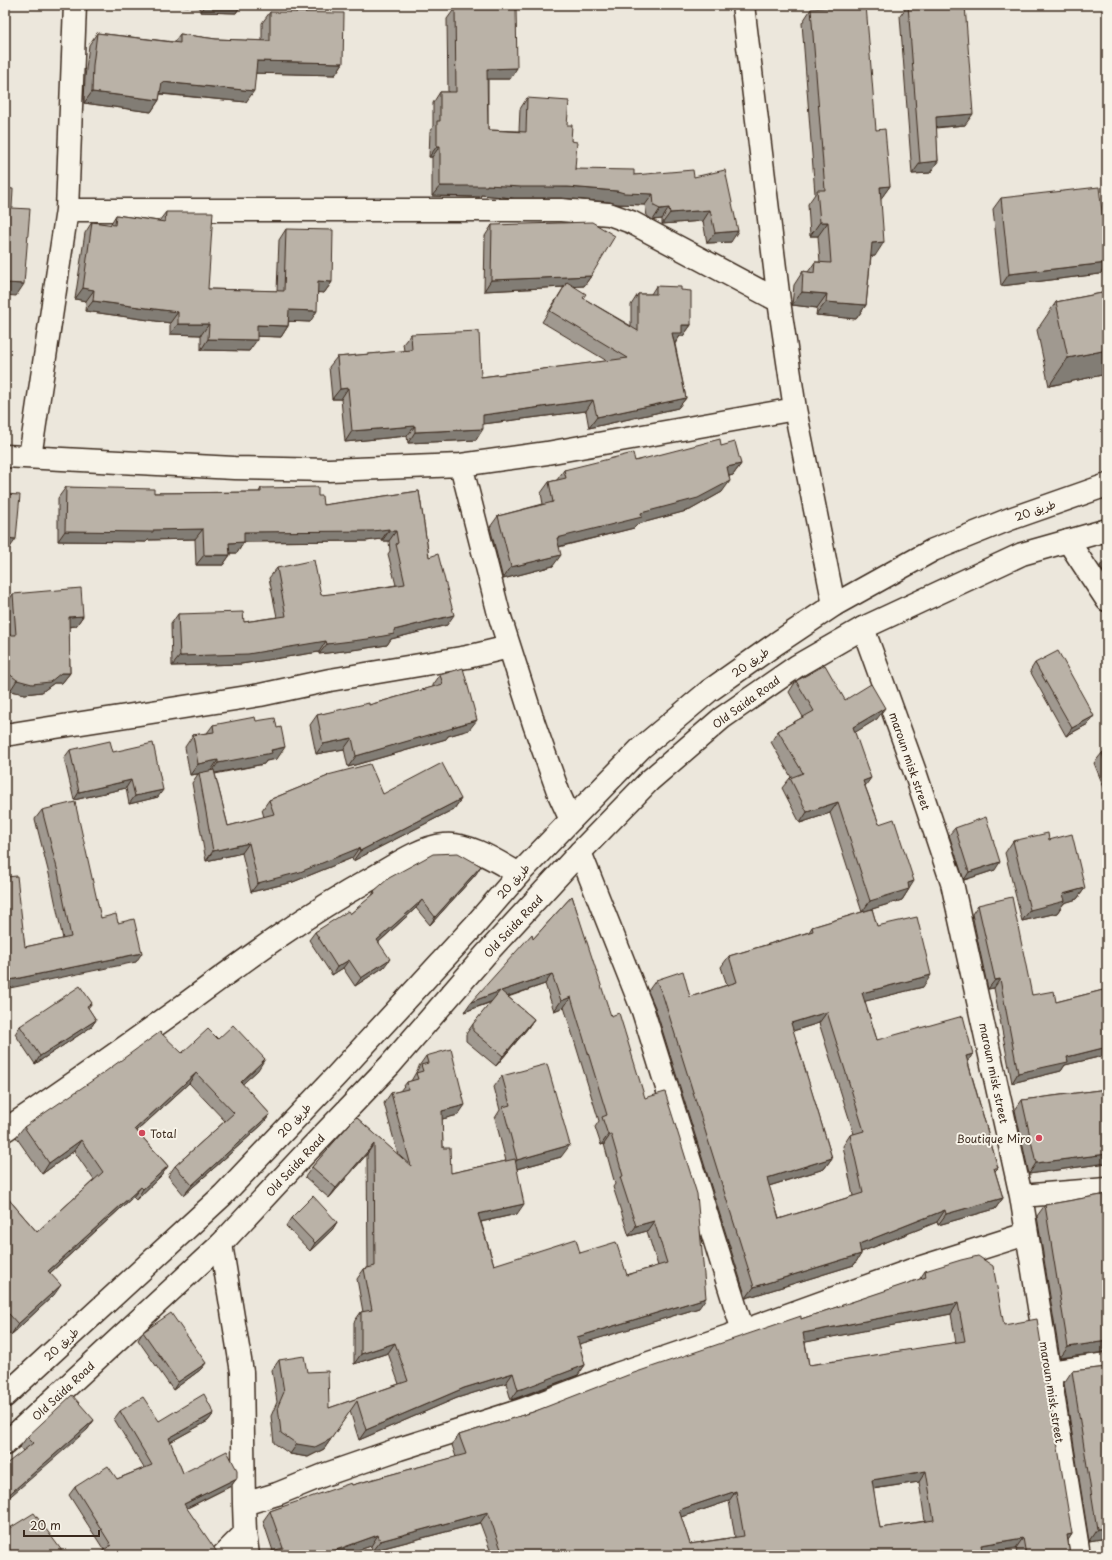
<svg xmlns="http://www.w3.org/2000/svg" width="1112" height="1560" viewBox="0 0 1112 1560" font-family="'Playpen Sans','Playpen Sans Arabic',sans-serif">
<rect width="100%" height="100%" fill="#ece7dc"/>
<filter id="ink" filterUnits="userSpaceOnUse"><feTurbulence type="fractalNoise" baseFrequency=".025" numOctaves="2"/><feDisplacementMap in="SourceGraphic" scale="8" xChannelSelector="R" yChannelSelector="G"/><feConvolveMatrix kernelMatrix="1 2 1 2 8 2 1 2 1" color-interpolation-filters="sRGB"/></filter>
<g filter="url(#ink)">
<g fill="none" stroke-linecap="round" stroke-linejoin="round">
<!-- minor casing -->
<g stroke="#3b2a1e" stroke-width="25">
<path id="minor" d="M743,5L779,301L795,409L834,605
M67,210H561L609,214L631,222L779,301
M5,456L234,468L329,470L461,465L547,453L795,409
M30,457L67,210L75,5
M461,465L499,614L534,724L559,794L571,820
M1068,541L1107,600
M863,628L915,772L952,883L1021,1196L1079,1555
M5,735L260,695L330,680L467,657L509,647
M580,852L643,1011L743,1331
M5,1130C62,1092 117,1053 173,1013C237,966 300,918 369,880C391,868 419,847 444,845C468,842 498,862 519,874
M1021,1196L1107,1189
M221,1244L242,1372L244,1504L245,1533L248,1555
M1049,1372L1107,1364
M244,1504L277,1494L324,1475L399,1449L522,1410L617,1374L743,1331L909,1271L1026,1234
M223,1555L245,1533"/>
</g>
<!-- major casing -->
<g stroke="#3b2a1e" stroke-width="25">
<path id="major" d="M5,1396L223,1195L336,1076L475,925L519,874L571,820L641,748L709,691L777,643L834,605L933,550L1010,519L1107,485
M5,1444L221,1244L301,1158L390,1065L486,954L580,852L649,781L722,718L797,666L863,628L1022,554L1107,530"/>
</g>
<!-- minor -->
<use href="#minor" stroke="#f7f3e8" stroke-width="22"/>
<!-- major -->
<use href="#major" stroke="#f7f3e8" stroke-width="22"/>
</g>
<!-- wall -->
<path fill="#a09990" stroke="#3b2a1e" fill-rule="evenodd" d="M176,5H241L236,13L200,12V7Z
M523,5H594L524,9Z
M908,5H965V125L936,128L938,161L930,173L912,174L900,16Z
M455,8L510,79H488V130L519,131L520,109L527,98L567,125L571,141L575,169L634,175L694,177L731,242L707,243L703,221L662,224V219L653,220L647,216L645,205L617,204L610,202L561,198H514L481,195L480,197L432,196V157H429L430,131L433,127V103L440,92H448L447,19Z
M811,9L876,130L890,186L881,198L875,256H871L866,305L856,319L816,315L817,308L792,305L794,285L803,271L808,272L815,262H820L818,236H810L808,204L815,194L802,23Z
M270,12L343,63L335,75L256,73L246,102L160,94L159,100L151,112L84,103L85,77L89,45L97,33L174,42L180,34L216,39L262,41V23Z
M1001,198L1107,253V265L1100,274L1001,286L993,209Z
M166,212L208,289L277,291L279,240L286,229L332,282L324,293L318,292L310,322L289,321L288,326L281,337L257,336L249,351L201,350V335L170,334V323L85,311L86,301L75,299L85,233L92,222L110,225L116,215L159,221Z
M492,225L591,276L584,286H574L583,298L631,326V305L638,294H651L656,286L681,290L691,325L683,336H680L675,344L686,398L678,408L589,428L586,411L483,424L476,440L408,443L407,436L345,442L341,399H332L329,367L337,357L404,351L403,344L411,334L481,377L607,361L542,322L564,287L484,291L485,236Z
M1107,292V374L1049,386L1037,330L1056,302Z
M721,446L741,464L733,475L729,476L722,492L690,510L638,524L634,528L559,547L553,566L503,579L490,527L498,516L543,504L541,493L549,482L557,480L564,470L635,461Z
M66,487L154,493L259,492L261,488L318,496L323,505L419,491L429,557L447,625L391,639L387,645L360,649L319,654V652L241,664L172,666L171,624L178,614L244,622L277,617L269,578L277,568L321,595L347,593L396,585L388,554L390,551L389,541H382V539L366,541L244,542L237,553H230V555L223,565H196L195,539L148,540L146,542L58,541V498Z
M1107,556V577L1100,566Z
M13,594L83,616L76,626L69,627L70,673L62,683H54L42,692L25,694L10,691L5,686V635H8L6,604Z
M1035,663L1088,724L1066,736L1030,671Z
M440,675L469,730L448,736L446,739L348,767L344,749L316,754L310,725L317,715L369,705L433,687V685Z
M796,681L845,700L877,719L855,732L865,786L879,824L909,889L902,900L872,909L877,926L923,987L865,1001L877,1040L968,1062L998,1168L995,1171L1003,1198L995,1209L938,1225L937,1222L861,1252V1254L854,1265L746,1298L655,1007L648,991L656,980L690,997L727,985L721,967L729,956L809,932L812,927L862,912L830,813L800,823L782,788L790,778L791,777L771,742L778,731L803,717L789,692ZM819,1023L854,1134L850,1135L843,1146L853,1196L779,1219L769,1186L824,1169L832,1158L793,1031Z
M256,721L277,759L266,761L264,764L215,774L228,826L264,817L262,810L269,800L326,777L328,775L383,794L461,799L454,809L353,861L352,858L293,882L251,892L242,853L206,861L192,783L198,774L190,775L185,747L193,735L207,733L213,725Z
M70,750L113,752L158,797L129,804L126,788L74,800L64,758Z
M1107,751V795L1094,763L1102,753Z
M42,810L101,918L118,923L136,962L25,947L63,939L51,882L35,819Z
M955,828L995,870L964,880L949,835Z
M1049,840L1085,888L1077,899L1064,903L1057,913L1022,921L1005,853L1013,841Z
M476,874L430,925L416,908L379,942L384,967L355,986L343,968L332,975L309,940L315,932L350,914L372,896L374,891Z
M572,896L699,1308L579,1344L585,1365L578,1375L518,1398L511,1400L506,1383L457,1398L359,1440L350,1411L324,1449L308,1457L290,1454L274,1443L271,1416L277,1402L272,1370L279,1360L307,1372L329,1408L399,1384L388,1353L354,1364V1322L361,1312H363L357,1279L364,1269L368,1268L367,1154L329,1198L305,1177L312,1167L356,1117L398,1155L384,1103L391,1093L400,1091L407,1082L411,1081L419,1067V1066L426,1056L458,1115L442,1119L443,1148L451,1173L506,1161L495,1118L500,1110L494,1087L502,1076L561,1157L517,1169V1214L481,1222L494,1265L580,1253L627,1275L658,1266L647,1231L629,1236L613,1187L615,1184L604,1144L601,1145L595,1127L599,1121L564,1007L554,1011L545,984L508,997L534,1019L527,1029L496,1066L466,1041V1034L473,1024L492,1002L464,1012L533,939Z
M978,905L1032,995L1056,1002L1107,989V1055L1065,1065L1061,1071L1012,1083L994,988L988,989L972,914Z
M92,1003L88,1008L96,1020L91,1027L35,1064L15,1034L20,1026Z
M218,1039L258,1070L242,1084L270,1114L263,1124L184,1195L168,1176L175,1166L225,1121L189,1083L137,1131L168,1166L161,1176L136,1200L133,1197L50,1273L54,1295L11,1335L5,1328V1195L37,1232L94,1180L74,1151L42,1174L16,1137L24,1127L182,1053Z
M1107,1089V1163L1029,1174L1015,1110L1022,1100Z
M1107,1194V1352L1060,1358L1037,1216L1045,1205Z
M291,1218L337,1222L332,1230L310,1251L286,1226Z
M925,1271L1004,1325L1072,1534L1068,1540L1070,1555H1017L1016,1548L982,1554L983,1555H492L480,1523L372,1551L371,1546L344,1555H264L265,1553L273,1551L263,1521L270,1511L352,1485L456,1457L452,1445L459,1435L533,1412L801,1319L919,1280ZM951,1314L956,1343L809,1365L805,1342ZM919,1482L925,1521L880,1528L873,1489ZM729,1501L735,1537L690,1544L681,1517Z
M143,1332L206,1363L200,1370L173,1390L138,1340Z
M1107,1367V1538L1089,1541L1064,1383L1072,1371Z
M120,1411L159,1421L214,1413L208,1421L170,1442L183,1473L237,1478L231,1486L104,1550L69,1495L75,1487L117,1479L144,1468L114,1419Z
M94,1420L87,1430L23,1451L20,1447L27,1437Z"/>
<!-- shaded-wall -->
<path fill="#827d75" stroke="#3b2a1e" d="M176,5H202L200,7Z
M205,5H241L236,13L200,12Z
M527,5H594L524,9Z
M257,61L343,63L335,75L249,73Z
M517,68L510,79H480L487,69Z
M162,82L254,91L246,102L154,93Z
M92,92L159,100L151,112L84,103Z
M973,114L965,125L927,128L936,117Z
M437,146H440L432,157H429Z
M938,161L930,173L912,174L920,163Z
M487,185L568,187L653,194L645,205L617,204L610,202L561,198H514L481,195L480,197L432,196L440,186Z
M890,186L880,200V187Z
M669,208L662,219L653,220L660,209Z
M710,210L703,221L662,224L670,213Z
M820,222H828L818,236H810Z
M738,231L731,242L707,243L715,233Z
M884,242L875,256L862,257L872,243Z
M1107,263V265L1100,274L1001,286L1009,274Z
M591,276L584,286L565,287L567,282L564,287L484,291L491,280Z
M318,281L332,282L324,293L310,292Z
M5,283L24,284L16,296L5,295Z
M83,288L94,290L86,301L75,299Z
M802,292L827,294L817,308L792,305Z
M93,301L178,312L170,323L85,311Z
M826,302L866,305L856,319L816,315Z
M289,310L317,311L310,322L281,321Z
M178,324H209L201,335L170,334Z
M257,325L288,326L281,337L249,336Z
M682,325H691L683,336H680L674,344L672,333Z
M208,339L257,340L249,351L201,350Z
M1107,350V374L1049,386L1068,358Z
M348,388L341,399H332L340,389Z
M686,398L678,408L589,428L597,417Z
M593,400L586,411L475,425L483,415Z
M415,426L407,436L345,442L352,431Z
M483,429L476,440L408,443L415,432Z
M741,464L733,475L719,479L727,467Z
M730,481L722,492L690,510L638,524L634,528L549,549L557,538L641,513Z
M203,529L195,539L148,540L146,542L58,541L65,531Z
M389,529L382,539L366,541L237,542L244,532Z
M389,531H396L389,541H382Z
M5,538L16,539L9,549H5Z
M244,542L237,553H222L229,543Z
M204,555H230L223,565H196Z
M561,555L553,566L503,579L511,567Z
M454,615L447,625L391,639L387,645L360,649L319,654L327,644L394,630Z
M83,616L76,626L62,627L69,617Z
M326,641L319,652L241,664L172,666L180,656Z
M5,673H8L5,678Z
M61,673H70L62,683H54L42,692L25,694L10,691L17,680Z
M885,708L877,719L846,738L853,727Z
M1094,716L1088,724L1066,736L1072,728Z
M477,720L469,730L448,736L446,739L348,767L356,756Z
M352,738L344,749L316,754L323,744Z
M285,747L277,759L266,761L264,764L210,774L218,763Z
M218,760L210,772L190,775L198,764Z
M871,778L863,789V781Z
M131,780L126,788L74,800L79,792Z
M163,790L158,797L129,804L135,796Z
M461,799L454,809L353,861L360,851Z
M838,802L830,813L800,823L807,812Z
M249,843L242,853L206,861L213,851Z
M359,848L352,858L293,882L251,892L258,883Z
M1000,862L995,870L964,880L969,872Z
M481,866L476,874L430,925L435,917Z
M914,881L902,900L862,912L870,901L908,883Z
M1085,888L1077,899L1064,903L1057,913L1022,921L1030,910L1063,894Z
M422,900L416,908L372,948L377,940Z
M142,953L136,962L5,989V981Z
M390,959L384,967L355,986L361,978Z
M349,960L343,968L332,975L337,967Z
M552,974L545,984L494,1001L501,991Z
M931,975L923,987L854,1004L862,993Z
M1000,979L994,988L988,989L995,980Z
M500,991L493,1001L464,1012L471,1002Z
M571,997L564,1007L554,1011L561,1001Z
M827,1012L819,1023L783,1034L791,1023Z
M534,1019L527,1029L496,1066L503,1056Z
M96,1020L91,1027L35,1064L40,1056Z
M1107,1047V1055L1065,1065L1061,1071L1012,1083L1018,1073L1067,1057Z
M973,1054L965,1065L966,1056Z
M265,1059L258,1070L234,1092L241,1082Z
M196,1073L189,1083L128,1139L135,1129Z
M465,1105L458,1115L435,1121L442,1111Z
M270,1114L263,1124L184,1195L192,1185Z
M611,1134L604,1144L601,1145L608,1135Z
M81,1140L74,1151L42,1174L49,1163Z
M374,1144L367,1154L329,1198L336,1188Z
M570,1145L561,1157L509,1171L517,1160Z
M1107,1154V1163L1029,1174L1036,1163Z
M832,1158L824,1169L759,1189L767,1178Z
M168,1166L161,1176L136,1200L143,1189Z
M141,1187L133,1197L41,1281L48,1271Z
M1003,1198L995,1209L938,1225L946,1214Z
M524,1204L517,1214L471,1224L478,1214Z
M945,1210L937,1222L851,1256L859,1244Z
M654,1221L647,1231L629,1236L636,1226Z
M337,1222L332,1230L310,1251L315,1243Z
M861,1254L854,1265L746,1298L754,1287Z
M61,1285L54,1295L11,1335L18,1324Z
M706,1298L699,1308L570,1347L577,1337Z
M958,1303L951,1314L796,1344L803,1333Z
M1107,1341V1352L1060,1358L1068,1347Z
M395,1343L388,1353L354,1364L361,1354Z
M206,1363L200,1370L173,1390L178,1382Z
M585,1365L578,1375L511,1400L518,1390Z
M513,1373L506,1383L457,1398L359,1440L366,1430L464,1388Z
M214,1413L208,1421L163,1446L169,1438Z
M94,1420L87,1430L5,1501V1498Z
M331,1439L324,1449L308,1457L290,1454L297,1444Z
M926,1471L919,1482L864,1490L872,1480Z
M237,1478L231,1486L179,1512L184,1504Z
M736,1491L729,1501L672,1520L679,1510Z
M488,1512L480,1523L372,1551L380,1541Z
M1107,1528V1538L1089,1541L1097,1529Z
M1072,1534L1065,1545L1067,1535Z
M378,1535L371,1546L344,1555H322Z
M1023,1538L1016,1548L977,1555L981,1545Z"/>
<!-- building -->
<path fill="#bab2a7" stroke="#3b2a1e" fill-rule="evenodd" d="M866,5L876,130L885,129L890,186L880,187L884,242L872,243L866,305L826,302L827,294L802,292V290L803,271L814,273L815,262L831,263L828,222H820L817,190H825L811,9Z
M908,5H965L973,114L936,117L938,161L920,163Z
M516,7L517,68L487,69L488,130L526,132L527,98L569,101L567,125H572L571,141L577,142L575,169L634,170V175L693,170L694,177L725,170L738,231L715,233L710,210L670,213L669,208L660,209L654,206L653,194L624,193L617,191L568,187H521L487,185V186H440V146H437V121H440V92H456L455,8Z
M270,12L344,13L343,63L257,61L254,91L162,82L159,100L92,92L93,65L97,33L180,43V34L216,39L270,41Z
M1099,187L1107,253V263L1009,274L1001,198Z
M5,188L13,189L12,208L30,209L24,284L5,283Z
M166,212H213L208,289L284,291L286,229L333,230L332,282L318,281L317,311L289,310L288,326L257,325V340L208,339L209,324H178V312L93,301L94,290L83,288L92,222L115,225L116,215L165,222Z
M592,222L615,236L591,276L491,280L492,225Z
M567,282L586,294L583,298L638,331V294H656V286L681,287V290L691,291V325H682V333H672L686,398L597,417L593,400L483,415V429L415,432V426L352,431L348,388L340,389L337,357L412,350L411,334L479,331L481,377L628,358L550,311Z
M1107,292V350L1068,358L1056,302Z
M720,439L721,446L735,442L741,464L727,467L730,481L698,498L641,513L642,517L557,538L561,555L511,567L498,516L553,502L549,482L566,478L564,470L633,453L635,461Z
M66,487L154,489V493L261,492V488L318,487V496H322L323,505L419,491L429,557L438,554L454,615L394,630V634L368,639L327,644L326,641L248,654L180,656L178,614L243,612L244,622L286,616L277,568L314,560L321,595L347,592V593L405,584L396,544L398,543L396,531H389V529L373,531L244,532V542L229,543L230,555H204L203,529L153,530V532L65,531Z
M5,494L20,495L16,539L5,538Z
M81,588L83,616L69,617L70,673H61L50,682L32,684L17,680L8,673H5V635H16L13,594Z
M1058,651L1094,716L1072,728L1035,663Z
M825,665L845,700L871,684L885,708L853,727L871,778L863,781L879,824L894,819L914,881L908,883L909,889L870,901L838,802L807,812L790,778L803,773L778,731L814,711L796,681Z
M463,668L477,720L452,727L453,728L356,756L352,738L323,744L317,715L369,703V705L443,684L440,675Z
M255,717L256,721L275,718L277,728L281,727L285,747L271,750L272,753L218,763V760L198,764L193,735L214,732L213,725Z
M110,741L113,752L153,743L163,790L135,796L131,780L79,792L70,750Z
M1107,751V767L1102,753Z
M442,763L461,799L360,851L359,848L300,872L258,883L249,843L213,851L199,773L214,770L228,826L274,814L269,800L328,776V775L370,764L383,794Z
M75,802L101,918L116,914L118,923L134,919L142,953L5,981V874L6,877L17,876L25,947L71,937L58,872L42,810Z
M986,817L1000,862L969,872L955,828Z
M1048,833L1049,840L1072,834L1085,888L1063,894L1065,901L1030,910L1013,841Z
M458,853L481,866L435,917L422,900L377,940L390,959L361,978L349,960L337,967L315,932L348,911L350,914L375,893L374,891L389,878L433,854Z
M572,896L611,1016L619,1013L645,1098L665,1092L697,1194L706,1298L577,1337L585,1365L525,1388L518,1390L513,1373L464,1388L366,1430L357,1401L331,1439L315,1447L297,1444L281,1433L278,1406L284,1392L279,1360L304,1356L307,1372L328,1371L329,1408L408,1381L395,1343L361,1354V1312L372,1310L364,1269L375,1266L374,1144L336,1188L312,1167L356,1117L411,1166L391,1093L408,1089L407,1082L418,1079L416,1073L423,1071L421,1065L428,1063L426,1056L451,1049L465,1105L442,1111L443,1148H450L451,1173L515,1159L524,1204L478,1214L494,1265L576,1239L580,1253L616,1242L627,1275L667,1263L654,1221L636,1226L620,1177L623,1176L611,1134L608,1135L602,1117L607,1115L571,997L561,1001L552,974L501,991L534,1019L503,1056L473,1031V1024L500,991L471,1002L532,934L533,939Z
M1012,897L1032,995L1054,991L1056,1002L1107,989V1047L1067,1057L1068,1062L1018,1073L1000,979L995,980L978,905Z
M872,909L877,926L917,917L931,975L862,993L877,1040L963,1016L973,1054L966,1056L998,1168H994L1003,1198L946,1214L945,1210L859,1244L861,1254L754,1287L663,996L656,980L683,971L690,997L737,982L729,956L813,931L812,927ZM827,1012L864,1131L850,1135L863,1193L779,1219L767,1178L832,1158L791,1023Z
M80,986L92,1003L87,1006L96,1020L40,1056L20,1026Z
M233,1025L265,1059L241,1082L270,1114L192,1185L175,1166L234,1113L196,1073L135,1129L168,1166L143,1189L141,1187L48,1271L61,1285L18,1324L9,1314L5,1318V1195L37,1232L103,1172L81,1140L49,1163L24,1127L102,1074L160,1032L182,1053L208,1029L218,1039Z
M547,1064L570,1145L517,1160L503,1107L510,1105L502,1076Z
M1107,1089V1154L1036,1163L1022,1100Z
M1107,1194V1341L1068,1347L1045,1205Z
M313,1196L337,1222L315,1243L291,1218Z
M978,1256L993,1266L1004,1325L1037,1319L1072,1534L1067,1535L1070,1555H1026L1023,1538L981,1545L983,1555H503L488,1512L380,1541L378,1535L322,1555H266L265,1553L283,1548L270,1511L351,1483L352,1485L466,1454L459,1435L533,1412L628,1375L801,1316V1319L926,1277L925,1271L961,1260ZM958,1303L965,1341L809,1365L803,1333ZM926,1471L934,1520L880,1528L872,1480ZM736,1491L744,1536L690,1544L679,1510Z
M171,1313L206,1363L178,1382L143,1332Z
M1107,1367V1528L1097,1529L1072,1371Z
M204,1394L214,1413L169,1438L183,1473L227,1451L237,1470V1478L184,1504L219,1555H97L111,1545L75,1487L108,1466L117,1479L152,1465L120,1411L143,1397L159,1421Z
M72,1395L94,1420L5,1498V1465L33,1443L27,1437Z
M34,1513L65,1555H5V1531Z"/>
</g>
<!-- markers -->
<g fill="#d1495b" stroke="#f7f3e8" stroke-width="1.5">
<circle cx="142" cy="1133" r="4"/>
<circle cx="1039" cy="1138" r="4"/>
</g>
<g text-anchor="middle" dominant-baseline="central" stroke-width="4" stroke-linejoin="round" paint-order="stroke">
<!-- street labels -->
<g font-size="11" fill="#3b2a1e" stroke="#f7f3e8">
<text transform="translate(1035 510) rotate(-19)">طريق 20</text>
<text transform="translate(750 662) rotate(-35)">طريق 20</text>
<text transform="translate(746 702) rotate(-36)">Old Saida Road</text>
<text transform="translate(910 761) rotate(71)">maroun misk street</text>
<text transform="translate(513 881) rotate(-48)">طريق 20</text>
<text transform="translate(513 926) rotate(-47)">Old Saida Road</text>
<text transform="translate(994 1073) rotate(78)">maroun misk street</text>
<text transform="translate(294 1120) rotate(-46)">طريق 20</text>
<text transform="translate(295 1165) rotate(-47)">Old Saida Road</text>
<text transform="translate(61 1344) rotate(-43)">طريق 20</text>
<text transform="translate(63 1391) rotate(-43)">Old Saida Road</text>
<text transform="translate(1052 1392) rotate(81)">maroun misk street</text>
</g>
<!-- poi labels -->
<g font-size="11" fill="#3b2a1e" stroke="#f7f3e8" text-anchor="start">
<text x="150" y="1133">Total</text>
<text x="1031" y="1138" text-anchor="end">Boutique Miro</text>
</g>
</g>
<!-- margin -->
<rect width="1112" height="1560" fill="none" stroke="#f7f3e8" stroke-width="20"/>
<rect x="10" y="10" width="1092" height="1540" fill="none" stroke="#3b2a1e" stroke-width="1.5" filter="url(#ink)"/>
<!-- scale -->
<path d="M24 1530v6h75v-6" fill="none" stroke="#3b2a1e" stroke-width="2"/>
<text x="30" y="1530" font-size="12" fill="#3b2a1e" stroke="#f7f3e8" stroke-width="3" paint-order="stroke">20 m</text>
</svg>
